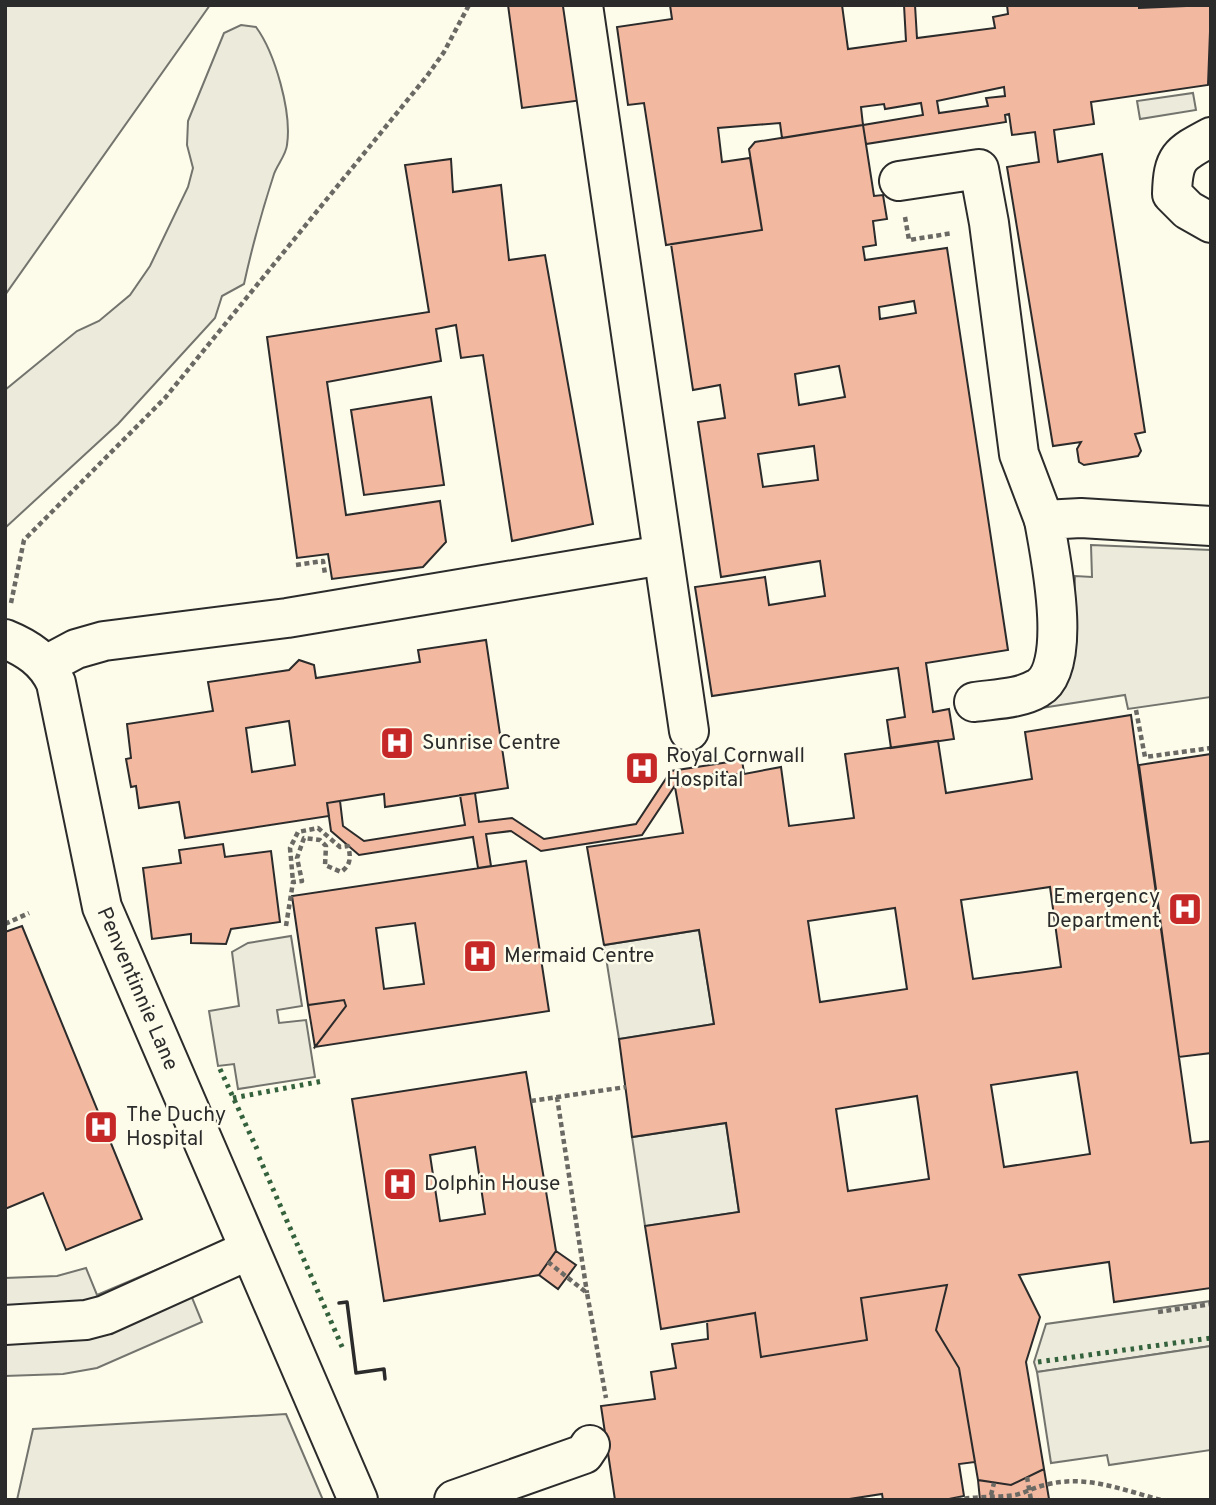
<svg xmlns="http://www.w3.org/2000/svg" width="1216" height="1505" viewBox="0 0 1216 1505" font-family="Overpass,sans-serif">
<rect width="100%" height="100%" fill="#fdfbea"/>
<!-- green -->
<path fill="#ecebdb" stroke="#74746e" stroke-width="2" d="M5,5H210L5,295Z
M241,25L256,27C275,53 292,112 287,145C286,155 277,165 274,174C262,211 252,247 244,284L222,296L215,318L118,424L5,528V390L77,331L99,321L130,295L150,266L188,187L193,168L187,145L188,121L224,33Z
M1193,93L1196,110L1140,119L1137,101Z
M699,930L714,1024L619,1039L604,945Z
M726,1123L739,1212L645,1226L632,1137Z
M1211,1301V1346L1037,1372L1034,1362L1046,1324Z
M286,1414L323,1500H17L33,1429Z"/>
<!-- parking -->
<path fill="#eceadb" stroke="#74746e" stroke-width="2" d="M1091,545L1211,550V697L1128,709L1125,695L978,718L1030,673L1074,602L1075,576L1092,577Z
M291,936L302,1006L277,1010L279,1023L306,1020L315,1077L238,1089L234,1064L218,1066L209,1011L239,1006L232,952L248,943Z
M177,1261L202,1322L97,1368L63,1374L5,1376V1278L57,1276L86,1268L97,1295Z
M1211,1346V1450L1109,1465L1107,1455L1051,1463L1037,1372Z"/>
<!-- building -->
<path fill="#f2b8a0" stroke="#2b2b2b" stroke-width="2" fill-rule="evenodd" d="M508,5H570L583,100L522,108Z
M670,5H842L848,49L906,41L904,5H915L917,38L995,28L993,17L1008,14L1007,5H1139V8L1211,5L1208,85L1091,102L1094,124L1054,130L1058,162L1102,154L1145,432L1135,434L1141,451L1138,456L1084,465L1079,462L1077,449L1081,442L1053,446L1007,167L1039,162L1035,132L1012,135L1009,114L1005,115L1006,122L866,144L863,125L782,138L780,123L718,128L722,162L750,158L762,230L666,245L644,103L628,105L617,27L672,19ZM1004,87L1005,96L986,98L988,106L939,113L937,101ZM921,103L923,115L863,125L861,107L884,104L885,109Z
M863,125L874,196L883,195L887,219L873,221L876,245L863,247L865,260L947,248L1008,650L926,663L933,712L949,709L954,739L891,748L887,720L905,717L898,668L712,696L695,587L765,577L769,605L825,596L820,561L721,577L698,422L725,418L720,385L693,390L671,244L762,230L749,149L755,142ZM914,301L916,313L880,319L879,307ZM839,366L845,397L799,405L795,374ZM814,446L818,480L763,487L758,454Z
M451,159L453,192L501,185L509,260L545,255L593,524L512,541L483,355L461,358L456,325L436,329L441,361L327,382L346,515L440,501L446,542L423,567L332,579L328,554L297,558L267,337L429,312L405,165Z
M431,397L444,485L364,495L351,410Z
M486,640L508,788L385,807L384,794L327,803L329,816L185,838L179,802L139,808L136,786L131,787L126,759L131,758L127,724L213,711L208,682L289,670L299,660L314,665L316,678L420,662L418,650ZM289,721L295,765L252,772L246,728Z
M1131,715L1191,1143L1211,1141V1288L1114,1302L1109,1262L1019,1275L1040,1317L1026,1362L1044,1469L1011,1485L978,1480L959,1368L936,1330L947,1285L861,1298L867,1340L761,1357L755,1313L661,1329L645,1226L739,1212L726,1123L632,1137L619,1039L714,1024L699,930L604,945L587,847L683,833L675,787L781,767L789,826L854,818L845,754L938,741L946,793L1032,779L1025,732ZM1050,887L1061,967L973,979L961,900ZM895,908L907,989L820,1002L808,921ZM1077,1072L1090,1154L1004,1167L991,1085ZM917,1096L929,1179L848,1191L836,1109Z
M1211,754V1053L1179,1057L1139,765Z
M742,760L744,773L728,776L727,772L678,781L642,835L541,851L511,831L486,834L491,866L478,868L473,837L359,855L331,831L327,803L340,801L343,826L364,841L465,825L460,795L475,793L479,822L512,818L544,839L636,824L671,771Z
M223,844L225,857L271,851L280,922L231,929L226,944L191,943V934L152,939L143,868L181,863L179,850Z
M526,861L549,1011L315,1047L346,1006L344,1000L308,1005L292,896ZM415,923L424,984L384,989L376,928Z
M22,926L142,1219L66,1250L43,1193L5,1209V932Z
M344,1000L346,1006L315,1047L308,1005Z
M526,1072L556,1251L539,1275L384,1301L352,1099ZM475,1147L485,1214L440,1221L430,1155Z
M556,1251L576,1265L558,1289L539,1275Z
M947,1285L936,1330L959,1368L975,1462L959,1464L964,1496L944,1500H883L882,1494L843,1500H615L601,1406L655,1399L651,1372L676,1368L672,1344L708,1339L707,1321L755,1313L761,1357L867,1340L861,1298Z
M1044,1469L1049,1499L980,1500L978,1480L1011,1485Z"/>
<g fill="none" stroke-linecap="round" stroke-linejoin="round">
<!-- minor casing -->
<g stroke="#2b2b2b" stroke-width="42">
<g id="minor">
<path d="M583,5L689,731"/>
<path d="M1211,137C1179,154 1173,157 1172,194L1188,210L1211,223"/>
<path d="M899,181L979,169L989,223L1019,454L1044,520"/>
<path id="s1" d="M5,639C27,648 46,660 56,683L102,907L358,1500"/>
<path d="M46,665L76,649L104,641L287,618L663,555"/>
<path d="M974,702C995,699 1020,699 1038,688C1074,668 1050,554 1044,520L1081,518L1211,526"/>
<path d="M5,1325L86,1320L105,1315L249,1250"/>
<path d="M454,1500L584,1454L590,1445"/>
</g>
</g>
<!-- path -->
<path stroke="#6a6964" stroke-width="4.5" stroke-dasharray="5 3.5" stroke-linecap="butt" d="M905,217L909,240L953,233
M296,565L323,561L325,574
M11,603L24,540L165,398L427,76L444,52L469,5
M1136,710L1145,757L1211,748
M5,924L29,913
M286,926L293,882L302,881L297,858L304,838L320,840L326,846L325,865L341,872C351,865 351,857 348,846L340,847L318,828L298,832L290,848L293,882
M557,1097L587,1293
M531,1101L626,1087
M548,1262L587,1293L606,1398
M1158,1312L1211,1304
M1027,1477L1031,1500
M991,1495L994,1483
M956,1500C976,1496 995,1498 1015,1495C1025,1493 1035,1487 1045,1485C1085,1474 1123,1490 1161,1500"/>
<!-- minor -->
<use href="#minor" stroke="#fdfbea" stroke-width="38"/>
<!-- hedge -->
<path stroke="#34623c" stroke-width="5" stroke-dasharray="3.5 5" stroke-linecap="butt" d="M220,1069L257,1149
M233,1098L323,1081
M259,1157L343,1349
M1038,1362L1211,1338"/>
<!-- wall -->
<path stroke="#2b2b2b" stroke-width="3.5" d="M339,1303L347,1302L356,1373L384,1369L385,1379"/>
</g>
<!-- icons -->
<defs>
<g id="hospital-square" transform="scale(1.75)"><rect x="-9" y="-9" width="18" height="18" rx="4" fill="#c62828" stroke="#fdfbea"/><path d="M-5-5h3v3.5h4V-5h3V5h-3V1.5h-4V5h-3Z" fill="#fff"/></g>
</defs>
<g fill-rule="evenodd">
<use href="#hospital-square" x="397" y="743"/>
<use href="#hospital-square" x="642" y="768"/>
<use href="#hospital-square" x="1185" y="909"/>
<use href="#hospital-square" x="480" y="956"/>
<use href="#hospital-square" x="101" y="1127"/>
<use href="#hospital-square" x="400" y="1184"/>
</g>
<g text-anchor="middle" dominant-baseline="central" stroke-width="5" stroke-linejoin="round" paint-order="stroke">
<!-- poi labels -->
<g font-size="21" fill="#2b2b2b" stroke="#fdfbea" text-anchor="start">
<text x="422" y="743">Sunrise Centre</text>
<text x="666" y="756">Royal Cornwall<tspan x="666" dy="24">Hospital</tspan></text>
<text x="1160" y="897" text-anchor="end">Emergency<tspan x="1160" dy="24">Department</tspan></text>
<text x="504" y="956">Mermaid Centre</text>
<text x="126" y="1115">The Duchy<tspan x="126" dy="24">Hospital</tspan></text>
<text x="424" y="1184">Dolphin House</text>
</g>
<!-- street labels -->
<g font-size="21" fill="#2b2b2b" stroke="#fdfbea">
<text stroke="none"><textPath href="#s1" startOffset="387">Penventinnie Lane</textPath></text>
</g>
</g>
<!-- border -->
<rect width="1216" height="1505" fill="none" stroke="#2b2b2b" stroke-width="14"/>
</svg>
